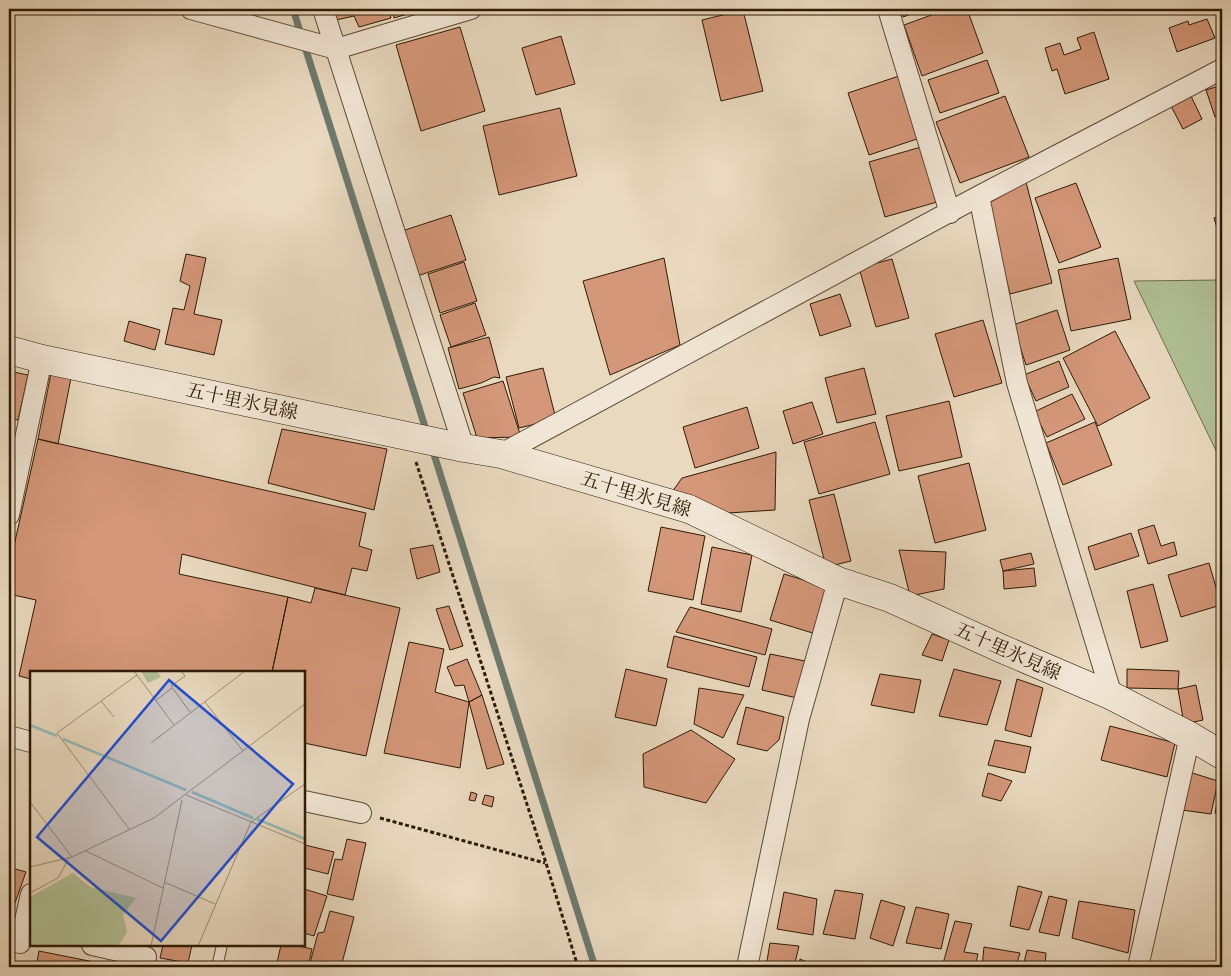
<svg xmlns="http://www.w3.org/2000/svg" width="1231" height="976" viewBox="0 0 1231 976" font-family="'EB Garamond','Noto Serif JP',serif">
<rect width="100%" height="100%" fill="#e9d9bf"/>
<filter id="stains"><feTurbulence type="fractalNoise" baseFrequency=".004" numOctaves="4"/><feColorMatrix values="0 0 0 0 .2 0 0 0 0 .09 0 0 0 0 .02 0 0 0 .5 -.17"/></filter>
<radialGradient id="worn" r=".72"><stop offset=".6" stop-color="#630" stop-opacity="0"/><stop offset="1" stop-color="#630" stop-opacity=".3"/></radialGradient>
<!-- green -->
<path fill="#b1c096" stroke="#706e4d" d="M1222,280V463L1134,281Z"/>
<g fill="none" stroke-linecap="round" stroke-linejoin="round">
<!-- stream -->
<path stroke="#6d7a6e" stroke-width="7" d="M293,9L427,433
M432,448L595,967"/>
</g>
<!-- building -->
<path fill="#d49779" stroke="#2e1b04" d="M333,9H389L391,18L359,27L354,16L336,20Z
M392,9H413L414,12L394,18Z
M900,9H925L903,17Z
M948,9H967L983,53L922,76L904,25Z
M743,10L763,91L721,101L702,20Z
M1207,19L1215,38L1177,52L1169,28L1188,21L1189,25Z
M460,27L485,111L421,131L396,45Z
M1094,32L1109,79L1065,94L1057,69L1052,71L1045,48L1060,43L1064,55L1081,49L1077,38Z
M561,36L575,84L536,95L522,48Z
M987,60L999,93L940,113L928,80Z
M899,76L920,138L869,155L848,93Z
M1222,85V115L1215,117L1206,90Z
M1005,96L1029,157L960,183L936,122Z
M1191,96L1202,119L1183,129L1171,106Z
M560,108L577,176L499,195L483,126Z
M1222,127V143L1220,144L1216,129Z
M921,147L937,202L885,217L869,162Z
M1026,182L1052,283L1010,294L987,204Z
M1076,183L1101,247L1059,263L1035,198Z
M451,215L466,260L417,276L402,231Z
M1222,215V241H1221L1214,218Z
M186,254L206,258L194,314L222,320L214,355L165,344L173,308L184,310L190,286L180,281Z
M664,258L680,345L610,375L583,281Z
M1118,258L1131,319L1071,331L1058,270Z
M892,259L909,318L876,327L859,268Z
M464,262L477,301L440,313L428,274Z
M840,294L851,326L820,336L810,304Z
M475,303L486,335L451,347L440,315Z
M1057,310L1070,350L1026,365L1013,325Z
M983,320L1002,383L954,397L935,334Z
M129,321L160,330L155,350L124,341Z
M1115,331L1150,398L1098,426L1063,358Z
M489,337L500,378L494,377L481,383L459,389L448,348Z
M1059,361L1069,387L1036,401L1024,375Z
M543,368L556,419L519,428L506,377Z
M864,368L876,414L837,423L825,378Z
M9,371L28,375L18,420L9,418Z
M51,373L71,378L58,444L38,439Z
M503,381L521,437L477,438L463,393Z
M1072,394L1085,419L1047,437L1034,412Z
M949,401L962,457L899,471L886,416Z
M812,402L823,434L793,444L783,411Z
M747,407L759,448L695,468L683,427Z
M9,420L14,421L9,440Z
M875,422L890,474L819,494L804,442Z
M1095,422L1112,465L1063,485L1046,443Z
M282,429L387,449L374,510L268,483Z
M38,439L366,513L359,546L372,550L367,571L352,568L345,595L182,554L179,574L288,597L272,672H31V679L19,676L36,600L9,594V568Z
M776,452L775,510L728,513L672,492L682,478Z
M969,463L986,530L935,543L918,476Z
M834,494L851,561L826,567L809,500Z
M1154,525L1161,546L1174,542L1177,555L1148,564L1138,530Z
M661,527L705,536L693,600L648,591Z
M1131,533L1139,556L1095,570L1088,547Z
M433,545L440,572L417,579L410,549Z
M712,547L752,555L741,612L701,604Z
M899,550L946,552L944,589L910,596Z
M1031,553L1034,564L1003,571L1000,560Z
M1209,563L1221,605L1181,617L1168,575Z
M1034,568L1036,586L1004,589L1003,571Z
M784,574L830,588L816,634L770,620Z
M1153,584L1168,641L1141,648L1127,591Z
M315,588L400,608L366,756L304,743V672H272L288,597L311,603Z
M449,606L463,646L450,650L436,609Z
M690,607L772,629L765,655L676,632Z
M932,634L949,640L942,661L922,655Z
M674,636L757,657L749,687L667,667Z
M409,642L444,649L435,692L469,702L460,768L384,753Z
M770,654L805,661L797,698L762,690Z
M467,659L482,695L469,702L464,685L455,686L447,667Z
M626,669L667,679L656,726L615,717Z
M954,669L1001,681L987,725L939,716Z
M1127,669L1179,671L1178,689L1127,688Z
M880,674L921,680L914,713L871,705Z
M1017,679L1043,688L1031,737L1005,730Z
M1196,685L1203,720L1184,724L1178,689Z
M699,688L744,695L723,738L694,724Z
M482,695L504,764L487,769L469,702Z
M746,707L784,717L779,740L767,751L737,744Z
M1110,726L1175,743L1167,777L1101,760Z
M691,730L735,759L706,803L644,787L643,754Z
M995,740L1031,747L1025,773L988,765Z
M1189,772L1218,781L1211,814L1182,810Z
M988,773L1012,781L1001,801L982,796Z
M471,792L477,794L475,801L469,800Z
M1219,794H1222V815L1215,813Z
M485,795L494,797L492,807L482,804Z
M347,839L366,843L353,900L327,894L335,859L342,860Z
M305,845L334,852L328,874L304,868Z
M9,867L26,872L15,903L9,901Z
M1018,886L1042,892L1029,930L1010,926Z
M304,889L327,896L314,936L304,933Z
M835,890L863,894L855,939L823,934Z
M784,892L817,899L813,935L777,929Z
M1049,896L1067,900L1059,936L1039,932Z
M881,900L905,907L893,946L870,938Z
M1079,901L1135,910L1128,953L1072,938Z
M916,907L949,914L941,949L906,943Z
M330,911L354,917L341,967H309L318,933L324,932Z
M955,921L972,924L964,952L978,954L975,967H942Z
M770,943L799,946L794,967H766Z
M163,945H192L188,963L160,958Z
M281,945H294L312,949L308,967H276Z
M984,947L1020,953L1016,967H982Z
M1027,950L1046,953L1045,967H1023Z
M39,951L119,967H36Z
M800,959L818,967H798Z"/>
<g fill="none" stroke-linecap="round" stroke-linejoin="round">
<!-- service casing -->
<g stroke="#5d4a33" stroke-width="12">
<path id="service" d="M217,967L222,945"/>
</g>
<!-- minor casing -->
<g stroke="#5d4a33" stroke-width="22">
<path id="minor" d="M191,9L336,49L471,9
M323,9L464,448
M888,9L950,213
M979,196L1017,383L1112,696
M501,454L979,196L1222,69
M9,515L42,359
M9,736L31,742
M304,801L361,813
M9,940L20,943L31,894
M92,945L146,957
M747,967L799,719L838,581
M1138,967L1190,736"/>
</g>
<!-- secondary casing -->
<g stroke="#2e1b04" stroke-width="29">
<path id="secondary" d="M9,350L42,359L464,448L501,454L689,509L838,581L890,598L1000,648L1112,696L1190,736L1222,755"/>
</g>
<!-- path -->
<path stroke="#2e1b04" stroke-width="3" stroke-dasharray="4 2.5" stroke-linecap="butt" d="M416,462L546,863L578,967
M380,818L545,863"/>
<!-- service -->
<use href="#service" stroke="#f1e6d5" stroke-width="10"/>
<!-- minor -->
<use href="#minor" stroke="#f1e6d5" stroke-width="20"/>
<!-- secondary -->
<use href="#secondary" stroke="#f1e6d5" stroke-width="28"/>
</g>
<g text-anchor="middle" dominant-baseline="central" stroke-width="4" stroke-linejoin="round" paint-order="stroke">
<!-- street labels -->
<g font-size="19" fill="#2e1b04" stroke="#f1e6d5">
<text transform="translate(242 401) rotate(12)">五十里氷見線</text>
<text transform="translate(636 494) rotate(17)">五十里氷見線</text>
<text transform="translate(1008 651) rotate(24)">五十里氷見線</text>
</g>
</g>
<!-- overview -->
<g transform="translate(30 671)">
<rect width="275" height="275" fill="#e9d9bf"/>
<path d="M111,0H127L131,6L118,12ZM43,202L60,216L106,227L93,244L97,261L88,275H0V226Z" fill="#b1c096"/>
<path fill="none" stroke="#97bab4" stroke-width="2.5" d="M0,54L27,65M33,68L156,119M162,121L223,147M227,148L275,168"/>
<path fill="none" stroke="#9e8d74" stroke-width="1" d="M104,0L144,54M151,0L155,5L141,15L160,41M71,30L84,46M125,30L142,17M175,31L213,80M121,72L215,0M156,124L275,173M0,131L42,186M99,158L27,62L107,4M56,180L133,217M0,196L42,186L124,147L275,33M134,211L185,233M0,222L28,207L39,187M121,275L152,129M168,275L221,151L275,113"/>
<path fill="#1d4ed8" fill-opacity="0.15" stroke="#1d4ed8" stroke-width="2.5" d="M139,9L263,113L131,270L7,166Z"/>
<rect width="275" height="275" fill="none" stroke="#2e1b04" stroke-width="2.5"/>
</g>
<!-- margin -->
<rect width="1231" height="976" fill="none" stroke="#e9d9bf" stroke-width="30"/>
<rect x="10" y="10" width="1211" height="956" fill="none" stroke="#2e1b04" stroke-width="2.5"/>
<rect x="15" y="15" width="1201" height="946" fill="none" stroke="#2e1b04"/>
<rect width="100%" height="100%" filter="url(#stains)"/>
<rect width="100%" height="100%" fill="url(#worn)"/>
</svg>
